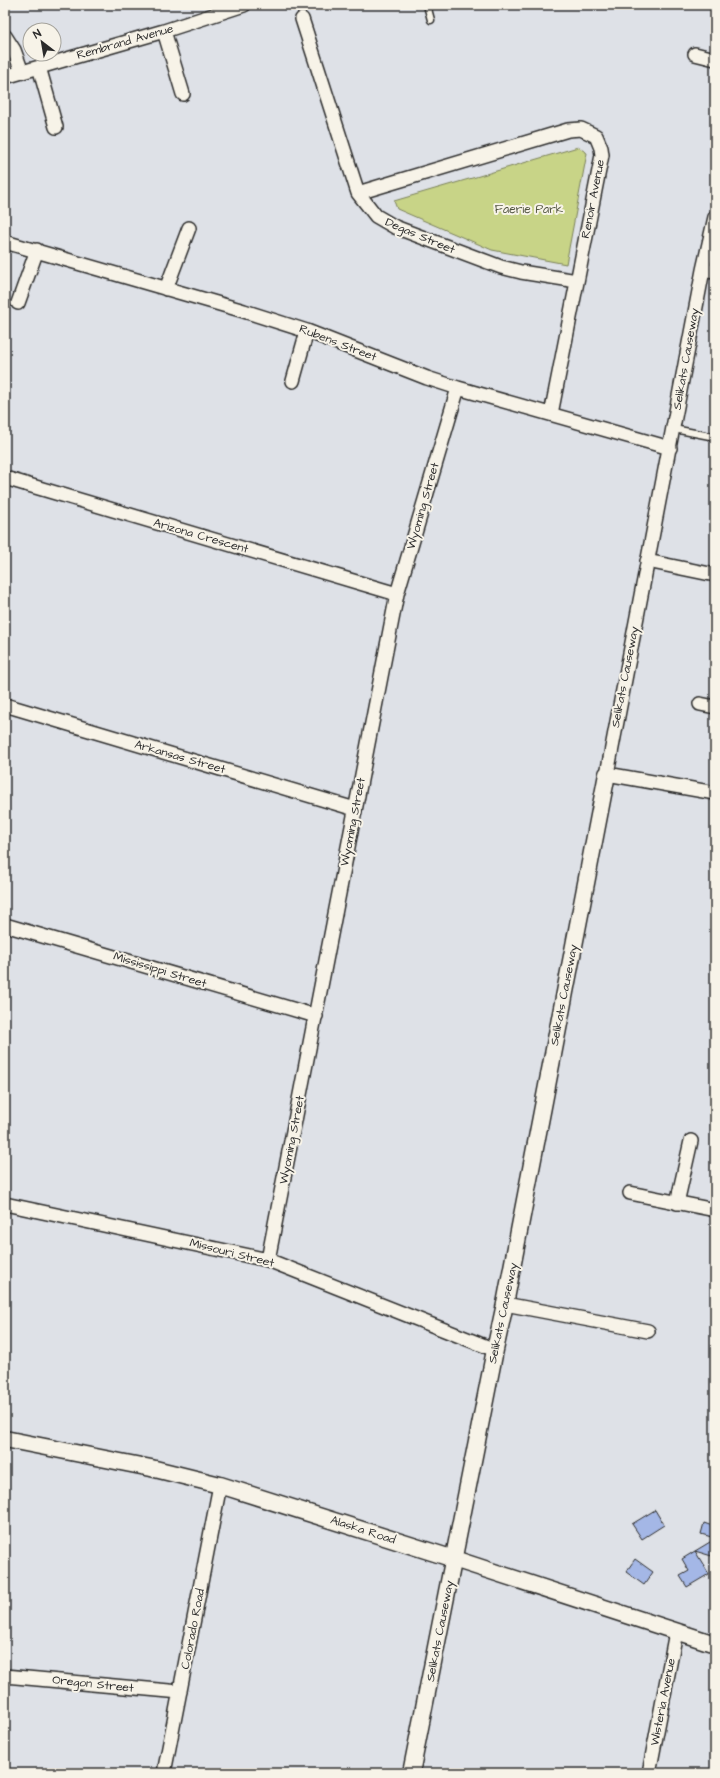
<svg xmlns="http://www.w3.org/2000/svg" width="720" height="1778" viewBox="0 0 720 1778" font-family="'Architects Daughter',sans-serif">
<rect width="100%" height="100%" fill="#dee1e7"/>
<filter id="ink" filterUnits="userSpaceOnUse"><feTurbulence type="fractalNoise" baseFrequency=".025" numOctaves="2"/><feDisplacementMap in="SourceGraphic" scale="8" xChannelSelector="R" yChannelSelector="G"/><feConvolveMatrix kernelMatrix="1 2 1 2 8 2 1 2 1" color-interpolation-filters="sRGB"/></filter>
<g filter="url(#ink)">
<!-- green -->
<path fill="#c8d487" stroke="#7a8059" d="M578,147L587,153L566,264L492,250L397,209L394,201Z"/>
<!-- building -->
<path fill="#a4b7e6" stroke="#2b2b2b" d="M655,1510L664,1525L642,1539L632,1524Z
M704,1523L715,1527V1538L701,1534Z
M715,1539V1557L695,1551Z
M695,1551L709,1574L687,1587L680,1576L689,1571L682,1559Z
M635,1559L653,1572L644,1585L626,1572Z"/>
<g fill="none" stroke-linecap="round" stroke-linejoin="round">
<!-- service casing -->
<g stroke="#2b2b2b" stroke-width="9">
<path id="service" d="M427,5L431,20
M674,429L715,437"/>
</g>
<!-- minor casing -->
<g stroke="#2b2b2b" stroke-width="16">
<path id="minor" d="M302,19L358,193L376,216L395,227L501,267L521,272L577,281
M164,31L183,94
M5,36L14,50L22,72
M695,54L715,59
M39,67L56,127
M5,77L164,31L244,5
M358,193L568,130L581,129L596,136L601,148L602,155L551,414
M715,217L703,270L607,774L715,793
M5,242L244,311L307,331L427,378L458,388L670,448
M703,270L715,272
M166,289L189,228
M18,303L37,250
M293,381L307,331
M5,478L397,594
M647,561L715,575
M700,704L715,707
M5,705L355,809
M5,925L316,1016
M630,1193L715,1210
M677,1203L691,1141
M5,1204L268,1260L495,1350
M268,1260L397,594L458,388
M505,1304L648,1331
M5,1676L180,1692
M164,1773L220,1485
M649,1773L676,1632"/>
</g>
<!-- tertiary casing -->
<g stroke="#2b2b2b" stroke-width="19">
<path id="tertiary" d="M5,1439L151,1468L220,1485L454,1559L715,1644
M411,1773L495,1350L505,1304L607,774"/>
</g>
<!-- service -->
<use href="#service" stroke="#f7f3e8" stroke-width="6"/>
<!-- minor -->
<use href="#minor" stroke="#f7f3e8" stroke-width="13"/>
<!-- tertiary -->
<use href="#tertiary" stroke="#f7f3e8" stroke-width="16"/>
</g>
</g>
<g text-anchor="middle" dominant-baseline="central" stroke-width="4" stroke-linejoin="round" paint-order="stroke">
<!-- street labels -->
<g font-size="12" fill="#2b2b2b" stroke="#f7f3e8">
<text transform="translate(125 42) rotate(-16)">Rembrand Avenue</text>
<text transform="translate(593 199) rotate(-79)">Renoir Avenue</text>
<text transform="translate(420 236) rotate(23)">Degas Street</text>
<text transform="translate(338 343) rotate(21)">Rubens Street</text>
<text transform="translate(686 359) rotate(-80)">Selikats Causeway</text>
<text transform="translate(423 506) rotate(-74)">Wyoming Street</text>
<text transform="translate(201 536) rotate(16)">Arizona Crescent</text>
<text transform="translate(625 677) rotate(-79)">Selikats Causeway</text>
<text transform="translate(180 757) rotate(16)">Arkansas Street</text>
<text transform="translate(353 822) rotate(-79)">Wyoming Street</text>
<text transform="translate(160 970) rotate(17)">Mississippi Street</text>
<text transform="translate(564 995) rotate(-79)">Selikats Causeway</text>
<text transform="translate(292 1140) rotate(-79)">Wyoming Street</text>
<text transform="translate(232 1253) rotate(14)">Missouri Street</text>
<text transform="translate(503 1313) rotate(-78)">Selikats Causeway</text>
<text transform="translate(363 1530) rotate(18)">Alaska Road</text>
<text transform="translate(193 1629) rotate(-79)">Colorado Road</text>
<text transform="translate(440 1631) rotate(-79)">Selikats Causeway</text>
<text transform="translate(93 1684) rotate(6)">Oregon Street</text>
<text transform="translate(663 1702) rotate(-79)">Wisteria Avenue</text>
</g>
<!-- park labels -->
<g font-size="12" fill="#525542" stroke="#f7f3e8">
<text x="529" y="209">Faerie Park</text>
</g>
</g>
<!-- margin -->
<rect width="720" height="1778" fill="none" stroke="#f7f3e8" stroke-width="20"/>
<rect x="10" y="10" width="700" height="1758" fill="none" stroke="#2b2b2b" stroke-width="1.5" filter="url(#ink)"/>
<!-- north arrow -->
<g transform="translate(42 42) rotate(329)"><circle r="19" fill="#f7f3e8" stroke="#a5a39c"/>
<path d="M0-3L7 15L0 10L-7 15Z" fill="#2b2b2b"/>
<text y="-6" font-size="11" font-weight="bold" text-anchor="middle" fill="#2b2b2b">N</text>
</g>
</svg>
